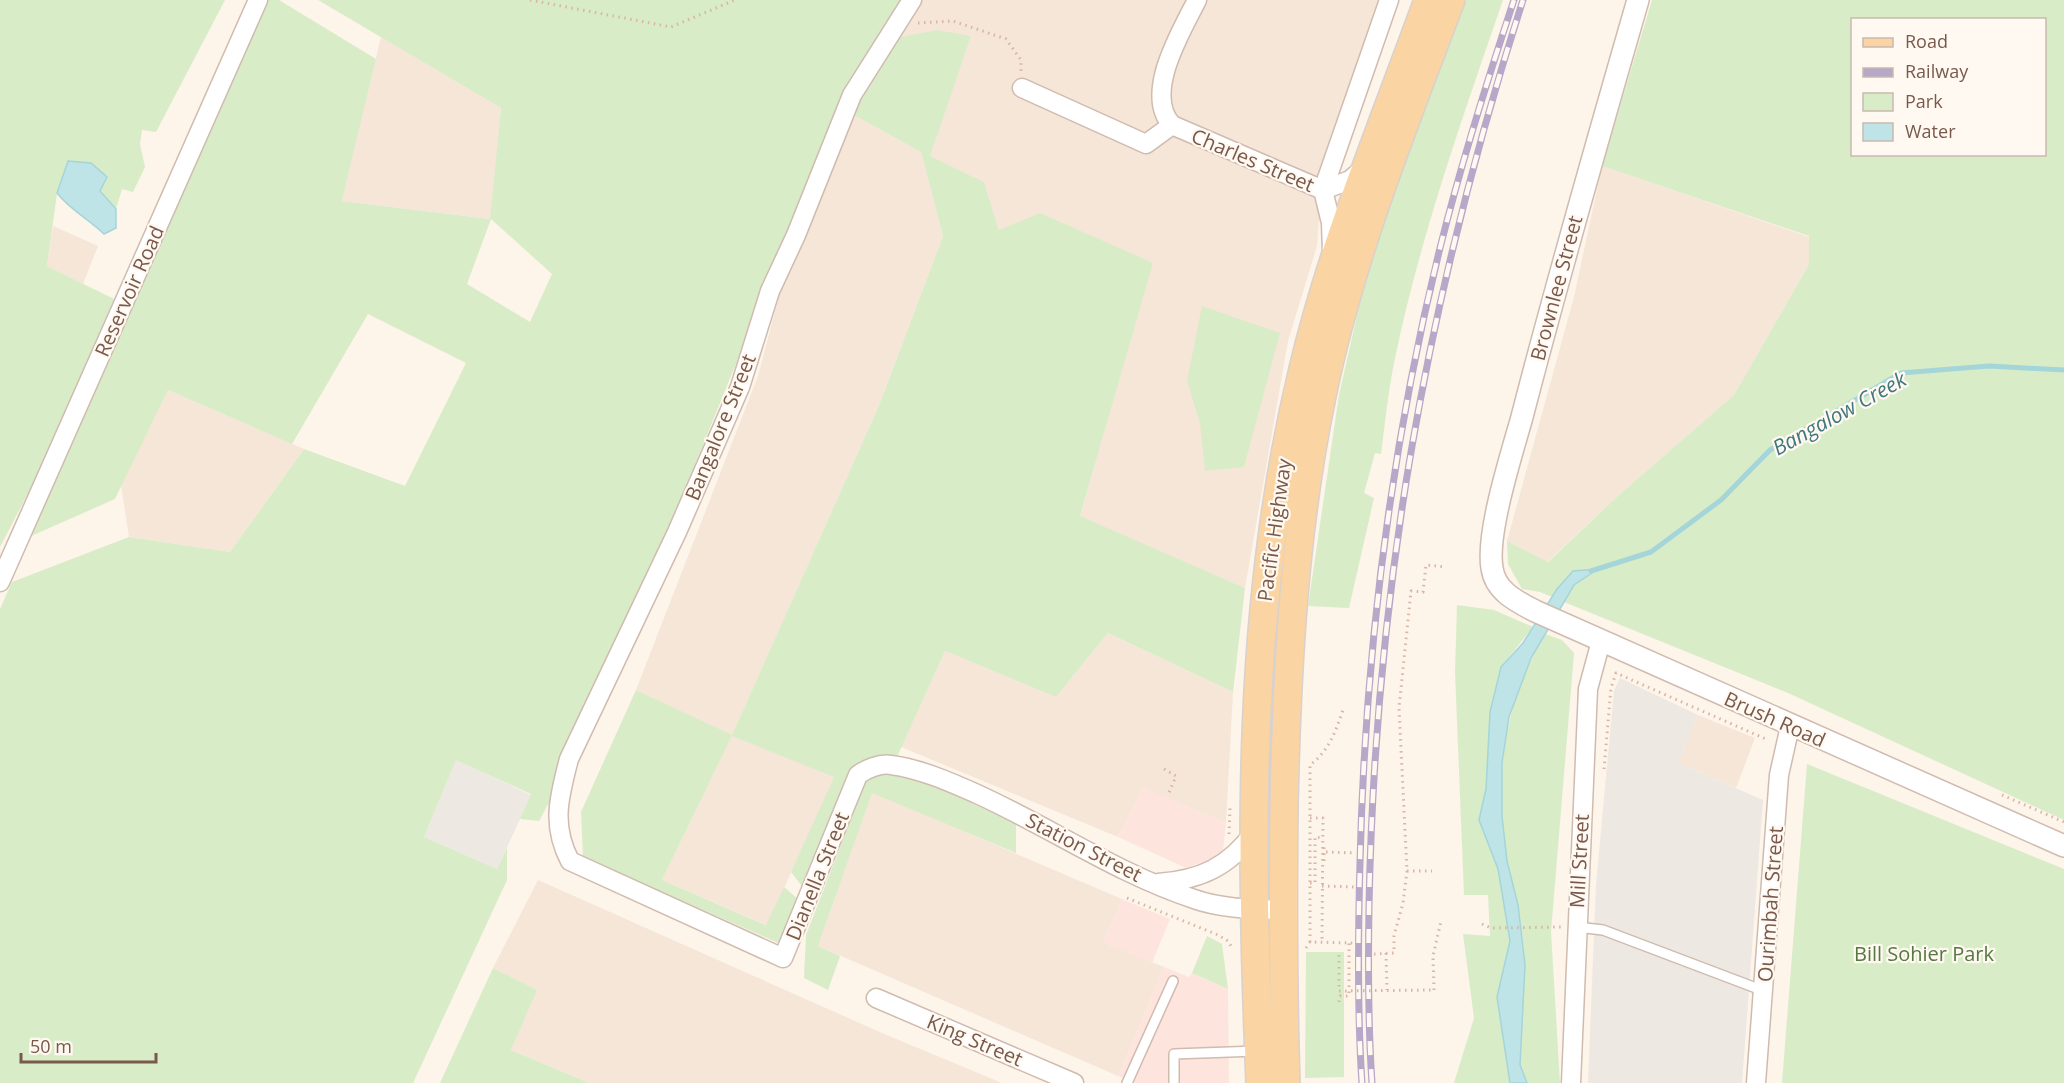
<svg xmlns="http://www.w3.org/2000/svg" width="2064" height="1083" viewBox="0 0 2064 1083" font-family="'Open Sans',sans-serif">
<rect width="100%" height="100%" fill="#fdf4ea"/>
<!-- residential -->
<path fill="#f5e6d8" d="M917,0H1382L1322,176L1317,246L1288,341L1245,588L1080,517L1152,263L999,230L984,182L929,156L971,36L896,38Z
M381,37L501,108L491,219L342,201Z
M852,114L921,152L943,236L880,403L732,735L835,777L767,925L662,880L732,736L636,690L758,376L783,281Z
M1602,166L1809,237V264L1734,395L1620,494L1547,562L1507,541L1574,297Z
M53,226L98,246L83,284L47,266Z
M168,390L304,449L230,552L129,537L121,485Z
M1108,633L1233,692L1226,823L1143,788L1118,837L901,747L945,651L1056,697Z
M1698,715L1755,738L1736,788L1678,763Z
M872,792L1122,899L1103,942L1164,967L1118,1076L818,946Z
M538,880L882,1033L1002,1083H589L511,1050L536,990L493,968Z"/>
<!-- commercial -->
<path fill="#fde5de" d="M1143,787L1226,823L1223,850L1218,856L1186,868L1118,837Z
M1122,899L1170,919L1152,963L1103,942Z
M1164,967L1189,977L1192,973L1228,989L1229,1083H1135L1118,1076Z"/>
<!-- industrial -->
<path fill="#eee8e3" d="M1620,678L1698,715L1678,763L1763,800L1742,1083H1588L1596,885L1614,691Z
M456,759L531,795L497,869L424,837Z"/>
<!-- green -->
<path fill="#d9ecc8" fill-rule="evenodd" d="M0,0H225L156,132L142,130L140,144L145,167L133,192L122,189L116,209L100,191L107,177L57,193L47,266L114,299L38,474L0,547Z
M267,0H279L376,59L342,201L490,219L501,108L318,0H901L854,75L566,780L547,806L539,821L520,819L531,794L456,760L424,837L497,869L507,848V880L413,1083H0V609L12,582L129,537L230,552L304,449L405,486L466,363L368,314L292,444L168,390L115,499L29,537ZM491,219L552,274L530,322L467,284Z
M1463,0H1503C1462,119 1419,240 1394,363C1388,393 1385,424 1381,454L1375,453L1364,493L1374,498L1349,608L1308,606L1339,395L1371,253Z
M1652,0H2064V820L1788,693L1564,602L1574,585L1596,569L1557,589L1552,597L1540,592L1522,589L1508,564L1507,541L1548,562L1620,494L1734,395L1809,264V236L1602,166ZM1852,20H2044V154H1852Z
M937,30L971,36L930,156L984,182L999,230L1040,213L1153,263L1080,516L1245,588L1233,692L1108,633L1056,697L945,651L896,759L865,762L804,889L791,872L834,777L732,736L662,880L766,925L784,887L799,900L783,945L583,857L581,812L636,690L732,735L880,403L943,236L921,152L852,114L896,38Z
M1202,306L1280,333L1244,467L1205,471L1200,423L1187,381Z
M1457,605L1494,610L1533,627L1501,667L1490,712L1486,789L1479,820L1498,869L1524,964C1525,928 1512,895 1506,860C1494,779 1503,704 1545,634L1562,640L1574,653L1551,932L1560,1083H1454L1474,1018L1463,934L1490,936L1488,895H1464L1455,672Z
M1807,764L2064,869V1083H1782Z
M890,772L940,789L1016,823V853L872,793L818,946L840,956L828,990L804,978L806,935L866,780Z
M1207,936L1222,944L1228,989L1192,973Z
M1306,952H1344V1077L1305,1078Z
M493,968L537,990L511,1050L589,1083H440Z"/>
<!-- water -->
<path fill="#bee4e8" stroke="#a4d5d9" stroke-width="1.5" d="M68,161L91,163L107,177L100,191L116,209V228L104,234C89,219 70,210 57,193Z
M1598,569L1574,585L1531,658L1509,717L1502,763V816L1507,861L1518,905L1525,965L1520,1065L1527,1083H1510L1497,997L1510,941L1498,869L1479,820L1486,789L1490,712L1501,667L1523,643L1557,589L1573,571Z"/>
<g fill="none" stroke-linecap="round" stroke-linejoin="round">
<!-- stream -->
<path stroke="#a4d5d9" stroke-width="5" d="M1591,571L1651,552L1721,500L1770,450L1901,373L1989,366L2064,370"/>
<!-- service casing -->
<g stroke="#d0bbaf" stroke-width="12">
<path id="service" d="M1577,927L1603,930L1764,991
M1127,1083L1173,981
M1174,1083V1054L1257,1051"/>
</g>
<!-- minor casing -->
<g stroke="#d0bbaf" stroke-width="21">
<path id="minor" d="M912,0L852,95L796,235L770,291L740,387L677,532L569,759C559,797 551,825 570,861L783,958L858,775C866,769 880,763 891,765C921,769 950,782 977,794C1050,827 1118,874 1194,899C1222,909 1254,909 1284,910
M1197,0C1181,32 1143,94 1172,125L1323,190L1350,180L1365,167
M1022,88L1146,144L1172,125
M1323,190L1389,0
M1323,190L1331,223L1332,251
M0,582L258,0
M1158,883C1200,880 1229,867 1254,832
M876,998L1074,1083
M1571,1083L1588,689L1601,641
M1756,1083L1779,775L1790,726"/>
</g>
<!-- tertiary casing -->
<g stroke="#d0bbaf" stroke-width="24">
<path id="tertiary" d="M1638,0C1598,139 1558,277 1522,417C1512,453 1486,533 1492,568C1495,591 1516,601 1535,611L2064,846"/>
</g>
<!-- primary casing -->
<g stroke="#d9d1cd" stroke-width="30">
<path id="primary" d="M1260,1083C1250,843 1246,604 1303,369C1333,243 1384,122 1428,0
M1286,1083C1283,991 1283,898 1284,805C1287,668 1294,531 1322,396C1350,259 1402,130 1451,0"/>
</g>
<!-- path -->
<path stroke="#d8b5a4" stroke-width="3" stroke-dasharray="1.5 4.5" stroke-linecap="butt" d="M530,0L671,27L735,0
M918,23L953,21L1006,39L1021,60V71
M1164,769L1176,776L1168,795
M1604,769L1611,688L1616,673L1768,740
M2002,795L2064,822
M1310,818H1323L1322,942
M1229,834L1230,808
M1326,852L1356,853
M1324,861V844
M1407,871H1432
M1310,883H1315V837L1323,838
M1322,886L1355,887
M1127,898L1218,935L1228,941L1232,948
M1482,924L1491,928L1562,927
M1310,942V765C1330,750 1336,730 1344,707
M1306,948L1310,942L1355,943
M1386,953L1387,990
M1374,954L1394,953V936L1403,903L1407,871L1399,708L1411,591L1423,592L1426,565L1446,567
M1339,955V991
M1434,990L1433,956L1441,921
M1339,1002L1340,996H1349V942"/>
<!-- service -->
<use href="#service" stroke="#fff" stroke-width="9"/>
<!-- minor -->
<use href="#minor" stroke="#fff" stroke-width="18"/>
<!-- tertiary -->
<use href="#tertiary" stroke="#fff" stroke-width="21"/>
<!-- primary -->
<use href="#primary" stroke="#fbd4a3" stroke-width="27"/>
<!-- rail casing -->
<g stroke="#b7a7c8" stroke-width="7">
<path id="rail" d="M1362,1083C1357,1010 1358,936 1360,862C1365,655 1391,445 1441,244C1462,161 1487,81 1514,0
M1372,1083C1368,1024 1368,965 1369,906C1375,589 1426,301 1523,0"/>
</g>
<!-- rail -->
<use href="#rail" stroke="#fff9f1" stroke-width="4.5" stroke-dasharray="14" stroke-linecap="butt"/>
<!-- path-bridge -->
<path stroke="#d8b5a4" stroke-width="3" stroke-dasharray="1.5 4.5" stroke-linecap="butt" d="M1339,991L1434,990"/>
</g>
<g text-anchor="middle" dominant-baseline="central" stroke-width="4.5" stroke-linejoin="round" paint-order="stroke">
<!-- street labels -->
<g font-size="20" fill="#79594c" stroke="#fff9f1">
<text transform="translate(1253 160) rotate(23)">Charles Street</text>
<text transform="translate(1556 288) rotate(-75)">Brownlee Street</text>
<text transform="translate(129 291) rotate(-66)">Reservoir Road</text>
<text transform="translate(720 427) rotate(-68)">Bangalore Street</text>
<text transform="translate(1274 530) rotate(-82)">Pacific Highway</text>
<text transform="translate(1775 719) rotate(24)">Brush Road</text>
<text transform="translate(1084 847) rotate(27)">Station Street</text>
<text transform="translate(1579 861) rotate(-87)">Mill Street</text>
<text transform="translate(817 876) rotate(-68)">Dianella Street</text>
<text transform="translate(1770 904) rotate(-86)">Ourimbah Street</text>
<text transform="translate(975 1040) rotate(23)">King Street</text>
</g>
<!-- park labels -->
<g font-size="20" fill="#557941" stroke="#fff9f1">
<text x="1924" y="953">Bill Sohier Park</text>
</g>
<!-- water labels -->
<g font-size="21" font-style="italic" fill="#3f787e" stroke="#fff9f1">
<text transform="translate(1839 413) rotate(-29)">Bangalow Creek</text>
</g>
</g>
<!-- legend -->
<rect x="1851" y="18" width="195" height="138" fill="#fff9f1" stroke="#c9b9af" stroke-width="1.5"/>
<rect x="1863" y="38" width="30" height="9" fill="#fbd4a3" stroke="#c9b9af" stroke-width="1.5"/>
<text x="1905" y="48" font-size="18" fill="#79594c">Road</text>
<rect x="1863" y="68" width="30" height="9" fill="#b7a7c8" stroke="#c9b9af" stroke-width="1.5"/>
<text x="1905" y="78" font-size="18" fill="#79594c">Railway</text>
<rect x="1863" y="93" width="30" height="18" fill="#d9ecc8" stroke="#c9b9af" stroke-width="1.5"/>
<text x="1905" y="108" font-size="18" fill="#79594c">Park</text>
<rect x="1863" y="123" width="30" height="18" fill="#bee4e8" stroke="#c9b9af" stroke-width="1.5"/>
<text x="1905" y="138" font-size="18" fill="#79594c">Water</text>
<!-- scale -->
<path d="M21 1053v9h135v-9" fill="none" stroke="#79594c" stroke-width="3"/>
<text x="30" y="1053" font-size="18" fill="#79594c" stroke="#fff9f1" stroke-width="4.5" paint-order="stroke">50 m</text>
</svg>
